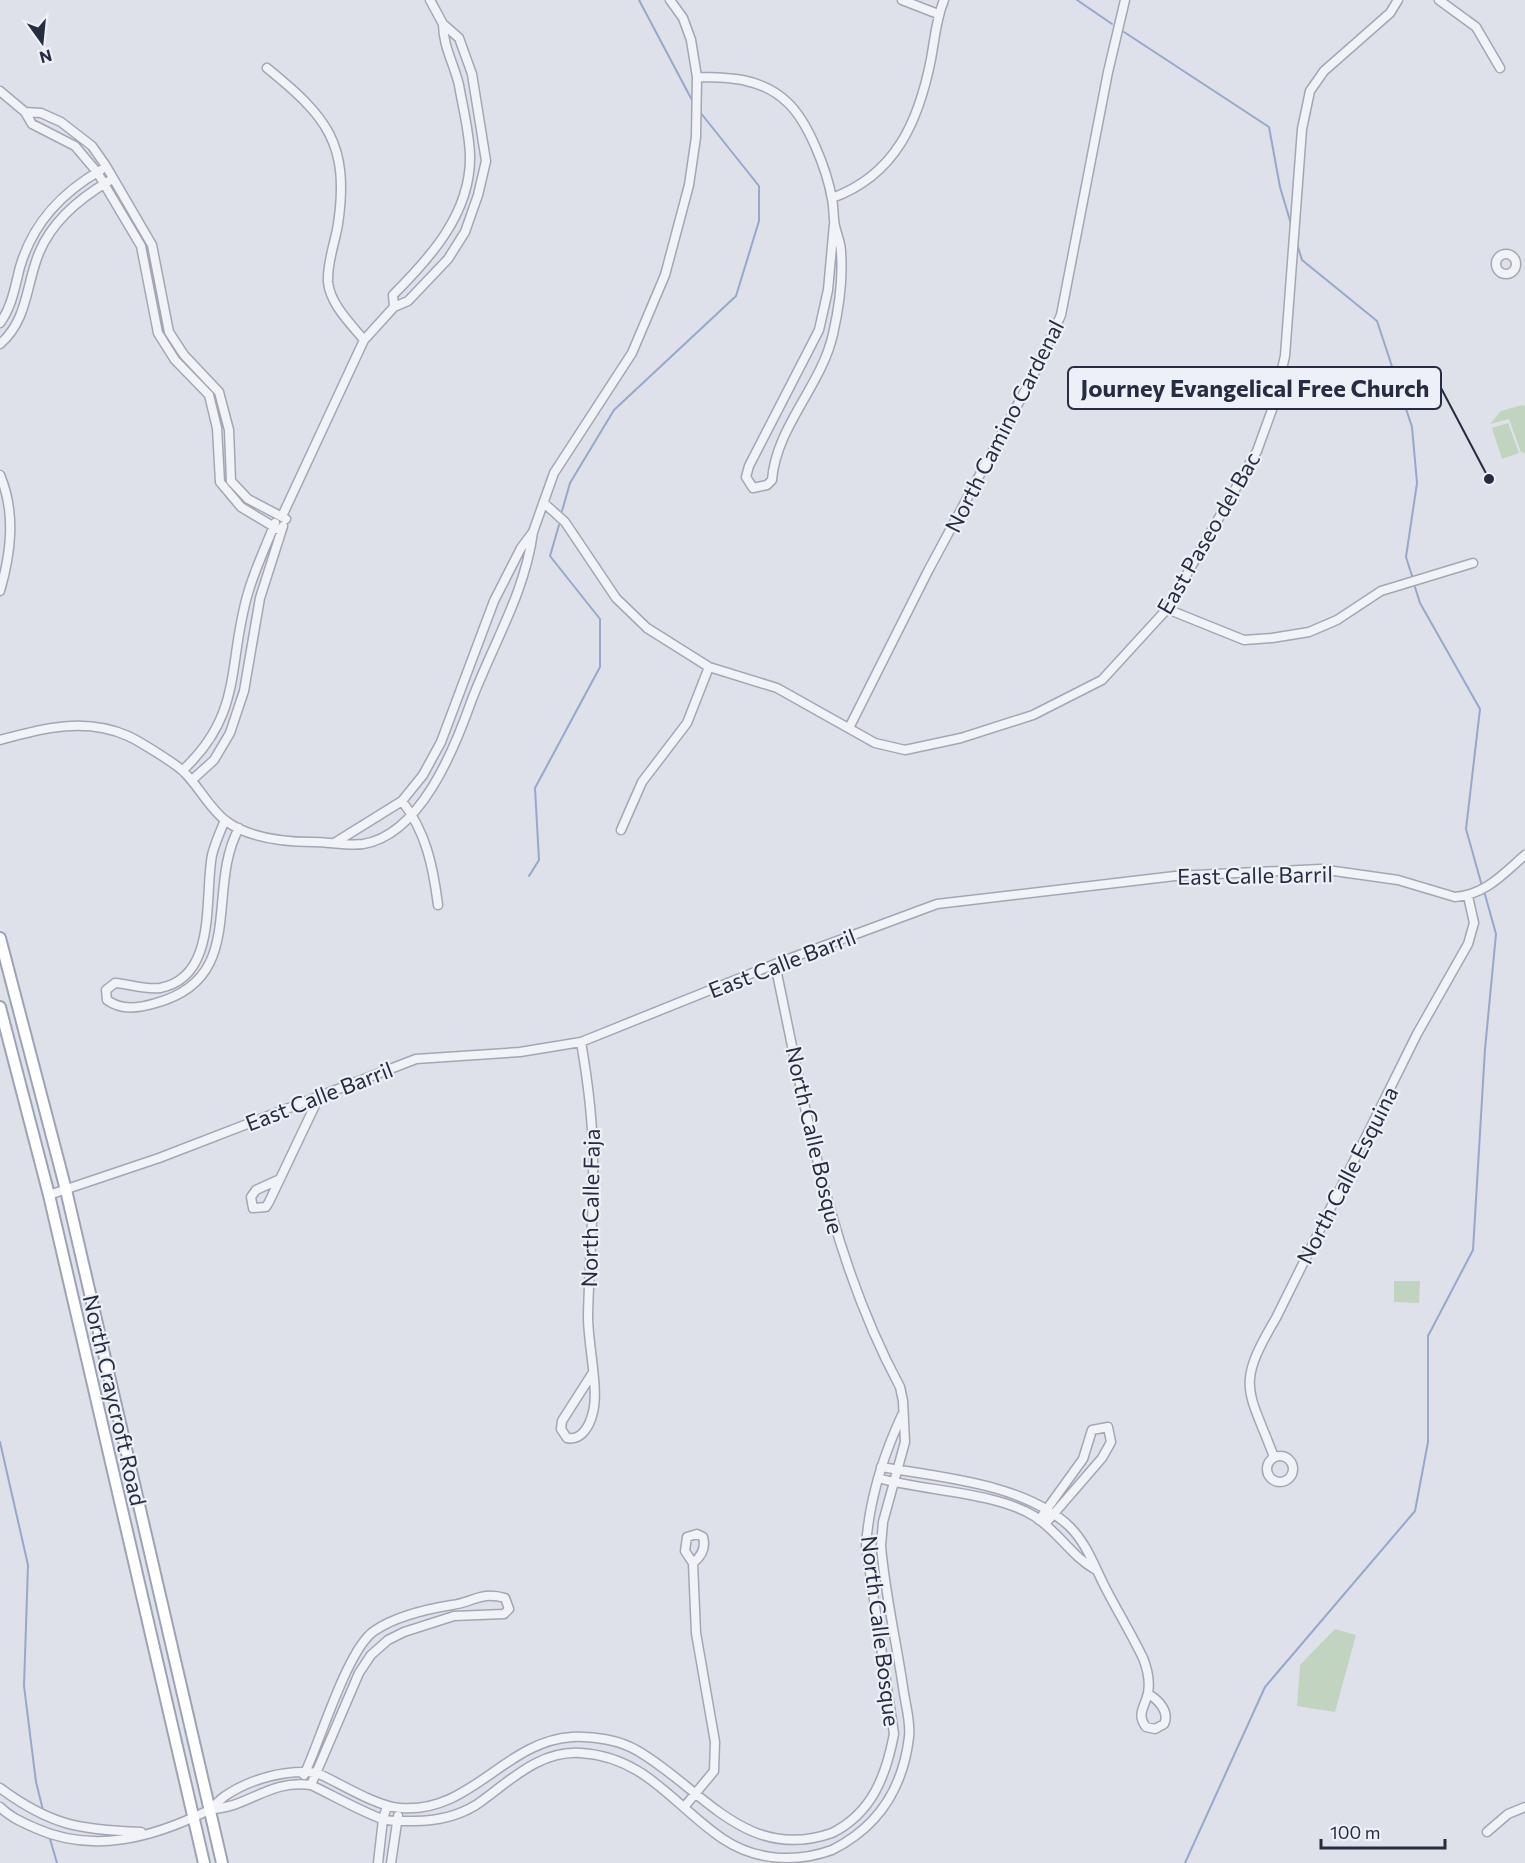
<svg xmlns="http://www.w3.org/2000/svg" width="1525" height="1863" viewBox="0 0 1525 1863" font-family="Commissioner,sans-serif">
<rect width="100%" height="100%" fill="#dee1e9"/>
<!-- green -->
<path fill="#c1d4bf" d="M1522,405L1525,406V453L1521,452L1509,419L1490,424L1501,411Z
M1508,423L1519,453L1502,459L1492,428Z
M1394,1281H1420L1419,1303L1394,1302Z
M1335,1629L1356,1635L1335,1712L1297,1706L1300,1665Z"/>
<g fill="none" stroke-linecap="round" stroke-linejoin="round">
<!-- stream -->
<path stroke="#96a8cc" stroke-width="2" d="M639,0L693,102
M1077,0L1112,24
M1124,32L1269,127L1280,187L1291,224
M1297,244L1302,260L1377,321L1412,427L1417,483L1406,557L1413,579
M562,511L570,483L614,410L736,296L759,221V186L700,112
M1414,584L1420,603L1480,709L1466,829L1482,886
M529,876L539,860L535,788L600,667V619L550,556L559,525
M0,1442L28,1565L24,1686L36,1782L43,1810
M50,1839L57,1863
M1185,1863L1265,1687L1415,1511L1428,1442V1336L1473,1250L1485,1049L1496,934L1484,891"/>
<!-- minor casing -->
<g stroke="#a3a7b3" stroke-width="11">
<path id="minor" d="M902,0L938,14
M1439,0L1476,27L1500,68
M267,68C326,116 350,143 338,224C335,243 327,262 328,282C330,304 351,324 364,340
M697,77C729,77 762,78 787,102C808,121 827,170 832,199C834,208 833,217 835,226C837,235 841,243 841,252C843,279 839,308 833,334C822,385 776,427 772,480L767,485L753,488L746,477L749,466L819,330L828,290L834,224
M0,91L25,112L32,124L75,146L97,172L141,246L158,333L175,360L209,395L217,428L220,482L241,507L281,531
M25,112L41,113L61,122L92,146L106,166L152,245L169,332L184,355L219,392L229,430L231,481L248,499L286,519
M832,198C896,175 919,120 931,59C935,38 936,19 944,0
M1496 264a10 10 0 1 1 20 0a10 10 0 1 1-20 0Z
M394,307L393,295C430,258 470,214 470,158C470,134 463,109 459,85C454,64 443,46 443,24
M0,323C12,307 15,286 20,267C33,223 61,193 101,170
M0,344C28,320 26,284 39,253C52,221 80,198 109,181
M0,475C16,513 11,553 0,591
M545,504L565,522L616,598L647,628L709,667L777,688L875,743L905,750L961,738L1033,715L1102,680L1167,609L1257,451L1273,407L1285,356L1302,129L1310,91L1324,71L1390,13L1398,0
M284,512L364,340L394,307L408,301L448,259L465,232L478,195L486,161L472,74L459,38L443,24L430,0
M1167,609L1244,640L1272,638L1309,632L1337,620L1381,591L1473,563
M849,728L928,571L1033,376L1061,315L1108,72L1125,0
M0,740C43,728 86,717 128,736C139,741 178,765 185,773C199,787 210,809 226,821C249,838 285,842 313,842C329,842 348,846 363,844C420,835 454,750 471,702C492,646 525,593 533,532
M183,770C244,713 227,664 248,593C255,569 266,546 275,523
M192,780L214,760L230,733L244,691L260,598L283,526
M402,801C426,832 433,866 438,905
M225,820C220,832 215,843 212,855C204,897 218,977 160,988C145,990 130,984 115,983L106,990L107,1000C122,1011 139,1008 156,1003C248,978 205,890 239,828
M621,830L642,782L687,723L709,667
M336,842L402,801L423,775L441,742L494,601L521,548L533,532L554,473L632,353L665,275L689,185L696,137L697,77L691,40L683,18L670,0
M581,1042C588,1082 593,1121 593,1161C594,1213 589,1265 588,1317C588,1344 599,1389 593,1412C590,1425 582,1441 567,1438L561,1429L562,1421L592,1374
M278,1180L256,1190L251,1197L253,1208L266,1207L269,1202L319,1097
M49,1195L159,1158L416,1059L520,1052L581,1042L775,964L937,904L1175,876L1320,869L1398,880L1455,897C1485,895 1503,874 1525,855
M1267 1469a13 13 0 1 1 26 0a13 13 0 1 1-26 0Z
M1274,1457C1248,1388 1235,1387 1276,1318L1417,1034L1468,944L1474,923L1468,896
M881,1467C940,1477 1026,1484 1070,1527C1087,1544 1095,1568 1106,1589C1118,1612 1132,1635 1143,1658C1147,1668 1150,1682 1148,1693C1145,1707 1136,1714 1146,1727L1155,1729L1164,1724C1170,1712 1158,1699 1148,1694
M878,1478C924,1491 995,1492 1034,1516C1058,1531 1071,1556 1096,1570
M1039,1520L1083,1459L1092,1430L1108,1427L1111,1442L1102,1458L1045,1524
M304,1775C320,1742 347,1650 374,1631C396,1616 427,1609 452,1605C474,1602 481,1591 505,1598L509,1609L504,1614L454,1616L404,1632L388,1640L371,1655L359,1673L311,1785
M0,1788C50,1825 79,1830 141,1832
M685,1806L714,1771L715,1742L696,1633L693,1563L685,1551L687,1537L697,1534L703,1537C706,1548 702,1556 693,1563
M0,1807C10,1817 22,1822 35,1828C93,1854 152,1838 207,1811C214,1807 218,1801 225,1796C250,1779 286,1769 317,1773C340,1783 375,1806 400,1808C471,1814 505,1741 572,1737C594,1736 620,1740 638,1751C703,1789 746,1863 832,1833C872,1813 886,1776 894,1734L866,1546C869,1501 883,1456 902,1415
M211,1809C248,1808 269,1779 311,1785C334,1796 358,1810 382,1819C392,1822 404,1821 414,1821C435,1821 458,1816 476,1805C508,1783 538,1750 581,1753C646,1757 674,1806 723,1839C756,1861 796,1863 832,1850C878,1827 903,1788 909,1737C911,1722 905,1703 903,1687C896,1640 885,1593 881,1546L883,1522L905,1442L903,1401L900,1387C829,1255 806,1110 775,964
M1487,1832L1508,1814L1525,1807
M378,1863L383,1819L387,1806
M391,1863L398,1816"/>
</g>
<!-- major casing -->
<g stroke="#9da3b6" stroke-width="14">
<path id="major" d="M0,938L66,1190L222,1863
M0,1007L49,1195L204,1863"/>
</g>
<!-- minor -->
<use href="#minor" stroke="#f2f3f7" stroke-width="8"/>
<!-- major -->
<use href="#major" stroke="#fff" stroke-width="10"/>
</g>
<g text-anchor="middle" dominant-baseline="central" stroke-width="4.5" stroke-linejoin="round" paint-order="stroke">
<!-- street labels -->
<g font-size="22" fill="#262c41" stroke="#eef0f7">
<text transform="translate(1004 426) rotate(-63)">North Camino Cardenal</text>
<text transform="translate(1208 533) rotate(-60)">East Paseo del Bac</text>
<text transform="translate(1255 875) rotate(-1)">East Calle Barril</text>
<text transform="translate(782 963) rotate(-21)">East Calle Barril</text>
<text transform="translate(319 1096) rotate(-21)">East Calle Barril</text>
<text transform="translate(815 1140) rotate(77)">North Calle Bosque</text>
<text transform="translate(1347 1175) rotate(-63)">North Calle Esquina</text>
<text transform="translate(590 1208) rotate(-89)">North Calle Faja</text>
<text transform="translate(115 1400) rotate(77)">North Craycroft Road</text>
<text transform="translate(881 1631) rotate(83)">North Calle Bosque</text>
</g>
</g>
<!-- callouts -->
<path fill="none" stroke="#262c41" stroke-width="2" d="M1489 479L1441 388"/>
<circle fill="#262c41" stroke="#eef0f7" stroke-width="2" cx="1489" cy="479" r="6"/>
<rect fill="#eef0f7" stroke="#262c41" stroke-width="2" x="1068" y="367" width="373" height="42" rx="6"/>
<g font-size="24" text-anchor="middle" font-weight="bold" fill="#262c41">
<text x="1255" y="397">Journey Evangelical Free Church</text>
</g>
<!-- north arrow -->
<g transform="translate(42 42) rotate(165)" stroke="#eef0f7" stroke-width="4.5" paint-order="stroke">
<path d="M0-4.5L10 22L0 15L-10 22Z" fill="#262c41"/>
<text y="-9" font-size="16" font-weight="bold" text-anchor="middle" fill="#262c41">N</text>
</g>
<!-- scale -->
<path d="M1321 1839v9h124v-9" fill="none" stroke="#262c41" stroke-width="3"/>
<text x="1330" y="1839" font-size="18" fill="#262c41" stroke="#eef0f7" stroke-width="4.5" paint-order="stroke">100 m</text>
</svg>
